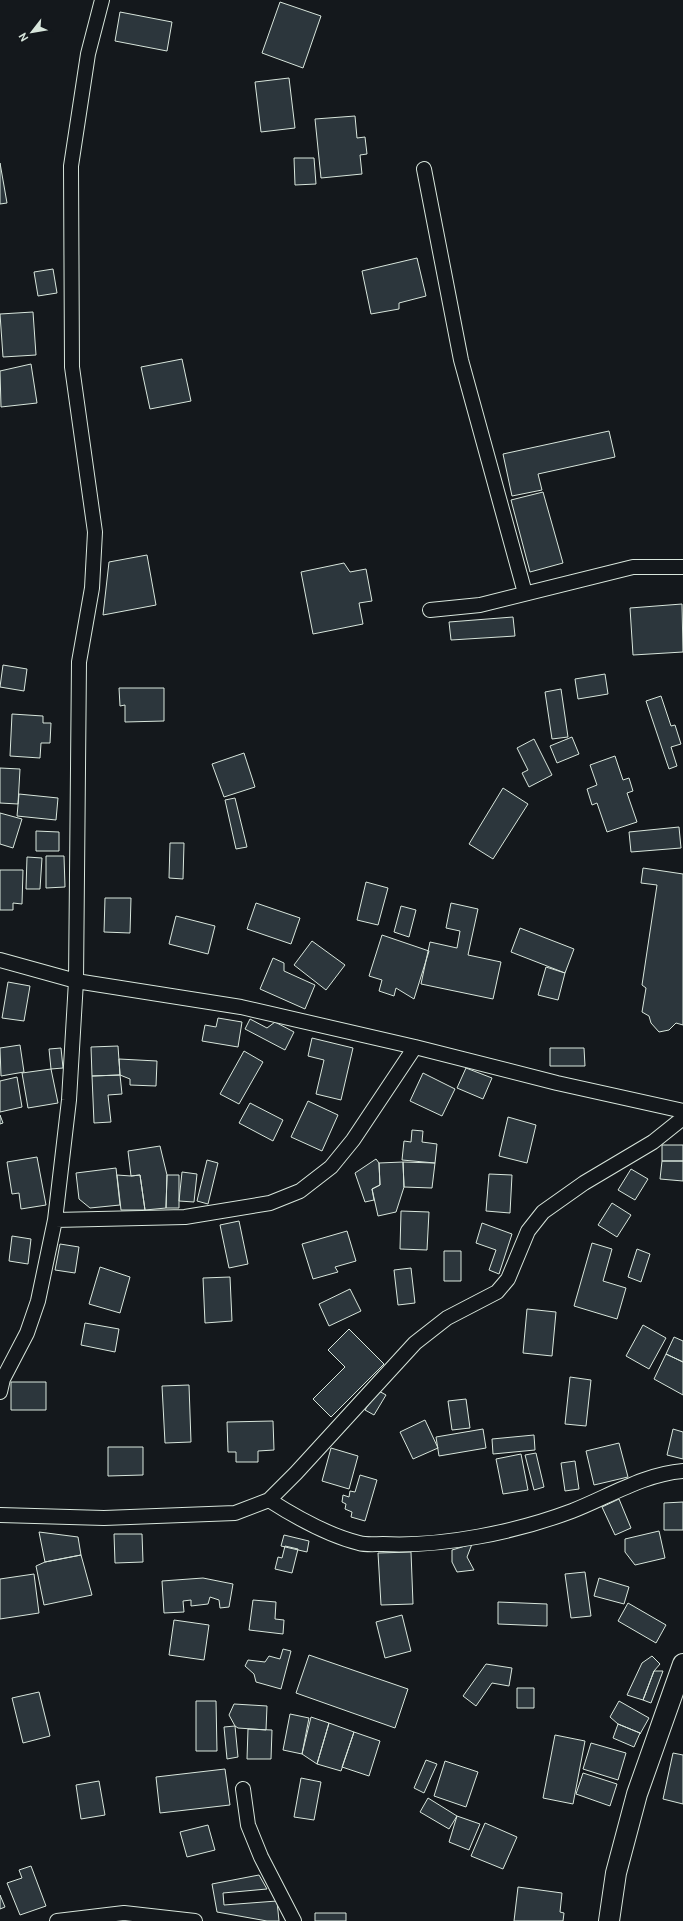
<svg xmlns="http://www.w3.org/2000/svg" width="683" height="1921" viewBox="0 0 683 1921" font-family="Cabin,sans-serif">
<rect width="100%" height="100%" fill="#14181c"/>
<!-- building -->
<path fill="#2c363c" stroke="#d8e6dc" d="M280,2L321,16L303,68L262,53Z
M120,12L172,22L167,51L115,41Z
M289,78L295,128L261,132L255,82Z
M355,116L357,138L365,137L367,154L360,155L362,174L321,178L315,119Z
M294,158H314L316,184L295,185Z
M0,163L7,203L0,204Z
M417,258L426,296L399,303V309L371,314L362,271Z
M53,269L57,293L38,296L34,272Z
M33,312L36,355L3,357L0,314Z
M182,359L191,401L150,409L141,367Z
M31,364L37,403L1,407L0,371Z
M609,431L615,457L538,474L542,490L512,496L503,454Z
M543,492L563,563L530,572L511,500Z
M147,555L156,605L103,615L109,562Z
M344,563L350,572L366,569L372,601L359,603L363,624L313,634L301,572Z
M682,604L683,652L633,655L630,608Z
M513,617L515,636L451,640L449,622Z
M3,665L27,669L24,691L0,687Z
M605,674L608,694L578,699L575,679Z
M119,688H164V721L125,722V705L120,706Z
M561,689L568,737L552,739L545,692Z
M661,696L671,726L675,725L681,744L671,747L677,766L669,769L646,701Z
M12,714L43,716V723H51L50,743H41L40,758L10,756Z
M572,737L579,754L557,763L550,746Z
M534,739L552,775L529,787L522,773L528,770L517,748Z
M244,753L255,787L224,797L212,764Z
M615,756L623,780L629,778L633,791L627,793L637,822L607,832L597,803L592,805L587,789L597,785L590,765Z
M0,768L20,769L18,804L0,803Z
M503,788L528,804L493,859L469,844Z
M19,794L58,798L56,820L17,816Z
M235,798L247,847L236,849L225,800Z
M0,813L22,819L13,848L0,844Z
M679,827L681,848L631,852L629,832Z
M36,831L59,832V851H36Z
M170,843H184L183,879L169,878Z
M46,856H64L65,887L46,888Z
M27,857L42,858L40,889H26Z
M643,868L683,874V1025L676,1023L669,1030L659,1032L651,1023L649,1016L642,1012L646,988L642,985L657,885L641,883Z
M0,870H23L22,904L13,903V910H0Z
M366,882L388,888L378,925L357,920Z
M105,898H131L130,933L104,932Z
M256,903L300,918L291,944L247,929Z
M451,903L478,909L468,955L501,962L493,999L421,984L430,942L457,948L460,931L446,928Z
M401,906L416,910L409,937L394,932Z
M176,916L215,926L208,954L169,944Z
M520,928L574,949L565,973L511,952Z
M382,935L429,951L414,999L396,988L394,996L379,991L382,980L369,976Z
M312,941L345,965L326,990L294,965Z
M273,958L284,963V971L315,985L305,1009L260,989Z
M546,967L565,973L558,1000L538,995Z
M8,982L30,986L24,1021L2,1018Z
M218,1018L242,1022L238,1047L202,1041L205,1025L216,1027Z
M250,1019L267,1028L275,1022L294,1032L285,1050L245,1029Z
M312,1038L353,1048L341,1100L316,1094L324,1060L308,1056Z
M20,1045L24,1072L1,1076L0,1048Z
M118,1046L120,1075L92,1076L91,1047Z
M61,1048L63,1068L51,1069L49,1049Z
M550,1048H584L585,1066H550Z
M244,1051L263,1062L239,1104L220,1094Z
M119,1059L157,1061L156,1086L130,1085V1079L120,1075Z
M466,1068L492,1078L483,1099L457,1088Z
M51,1069L58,1103L28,1108L22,1073Z
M423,1073L455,1089L442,1116L410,1101Z
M120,1075L122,1094L108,1095L111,1122L94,1123L92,1076Z
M17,1077L22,1107L0,1112V1081Z
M308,1101L338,1115L322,1151L291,1137Z
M250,1103L283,1120L273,1141L239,1123Z
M0,1115L3,1123L0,1124Z
M508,1117L536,1125L527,1163L499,1156Z
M412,1130L423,1131L422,1142L437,1144L435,1163L402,1160L404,1141L411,1142Z
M662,1145H683V1161H662Z
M160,1146L167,1175L166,1208L145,1210L140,1175L131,1176L128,1151Z
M37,1157L46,1205L21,1209L19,1193L12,1194L7,1162Z
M376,1159L379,1163L380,1185L372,1189L374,1200L365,1202L355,1173Z
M207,1160L218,1163L208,1204L197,1201Z
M662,1161H683V1181L660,1179Z
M403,1162L435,1163L432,1188L404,1187Z
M403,1162L404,1187L396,1212L378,1216L372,1189L380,1185L379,1163Z
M116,1168L120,1205L90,1208L79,1199L76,1173Z
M631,1169L648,1179L635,1200L618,1190Z
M182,1172L197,1174L194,1202L179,1201Z
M489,1174L512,1175L510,1213L486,1211Z
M117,1175L131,1176L140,1175L145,1210H121Z
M167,1175H179V1208H166Z
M612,1203L631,1215L617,1237L598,1225Z
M401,1211L429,1212L427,1250L400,1249Z
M239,1221L248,1264L229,1268L220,1225Z
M482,1223L512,1234L499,1274L489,1270L496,1250L476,1243Z
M347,1231L356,1261L335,1267L338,1272L313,1279L302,1244Z
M12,1236L31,1239L28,1264L9,1261Z
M592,1243L612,1249L603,1281L626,1288L617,1319L574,1306Z
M60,1244L79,1247L75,1273L55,1270Z
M637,1249L650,1254L641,1282L628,1277Z
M444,1251H461V1281H444Z
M100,1267L130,1277L120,1313L89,1304Z
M411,1268L415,1303L398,1305L394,1270Z
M230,1277L232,1321L205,1323L203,1278Z
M350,1289L361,1311L329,1326L319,1304Z
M527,1309L556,1312L552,1356L523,1353Z
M85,1323L119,1329L115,1352L81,1345Z
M643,1325L666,1338L649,1369L626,1356Z
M349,1329L384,1364L331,1417L313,1399L345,1367L328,1350Z
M674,1337L683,1341V1362L666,1354Z
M666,1354L683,1362V1395L654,1379Z
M570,1377L591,1380L586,1426L565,1424Z
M11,1382H46V1410H11Z
M189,1385L191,1442L165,1443L162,1386Z
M377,1390L386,1395L374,1415L365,1410Z
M466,1399L470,1428L452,1430L448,1401Z
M425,1420L438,1448L413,1459L400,1432Z
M273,1421L274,1450L258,1451V1462H236V1452H228L227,1422Z
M483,1429L486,1448L439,1456L436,1437Z
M673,1429L683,1432V1459L667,1455Z
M534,1435L535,1450L493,1454L492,1439Z
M619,1443L628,1477L594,1485L586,1451Z
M108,1447H143V1475L108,1476Z
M331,1448L358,1456L349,1489L322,1481Z
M536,1453L544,1487L534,1490L525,1455Z
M521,1454L528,1490L503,1494L496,1459Z
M575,1461L579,1489L565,1491L561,1463Z
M360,1475L377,1480L365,1521L351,1517L352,1512L345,1509L346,1504L342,1502L343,1495L349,1497L350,1491L355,1492Z
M619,1499L631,1528L615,1535L602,1507Z
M683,1502V1530H664V1503Z
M659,1531L665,1558L635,1565L625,1552V1539Z
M39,1532L78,1537L81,1555L45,1562Z
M114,1534H142L143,1562L115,1563Z
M284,1535L309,1541L307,1552L281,1546Z
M472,1544L467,1557L474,1570L457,1572L452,1562V1550Z
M285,1546L298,1549L292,1573L275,1569L278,1557L282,1558Z
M411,1552L413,1604L381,1605L378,1553Z
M81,1555L92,1595L44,1605L36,1566L45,1562Z
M585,1572L591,1616L571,1618L565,1574Z
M34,1574L39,1613L0,1619V1579Z
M203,1578L233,1584L229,1607L220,1608L219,1600L210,1597L208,1604L191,1606V1600L183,1601L184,1612L164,1613L162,1581Z
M599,1578L629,1587L624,1604L594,1596Z
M253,1600L276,1602L275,1619L284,1620L283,1634L249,1630Z
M498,1602L547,1604V1626L498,1624Z
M628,1603L666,1625L656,1643L618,1621Z
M402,1615L411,1651L385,1658L376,1622Z
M174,1620L209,1625L204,1660L169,1655Z
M283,1649L291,1651L281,1689L256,1682L254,1674L245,1666L248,1660L265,1662L269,1656L280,1659Z
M309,1655L408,1689L395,1728L296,1693Z
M652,1656L660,1664L654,1671L643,1700L627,1695L642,1663Z
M486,1664L512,1668L509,1686L492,1683L476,1706L463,1696Z
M654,1671H663L651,1703L643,1700Z
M517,1688H534V1708H517Z
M39,1692L50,1736L23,1743L12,1698Z
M196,1701H216L217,1751H196Z
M619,1701L649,1718L640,1734V1733L618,1724L610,1717Z
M234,1704L267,1706L266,1730L238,1728L235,1726L229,1715Z
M290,1714L309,1718L302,1754L283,1750Z
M311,1717L329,1723L317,1764L302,1754Z
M329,1723L354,1732L341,1771L317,1764Z
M618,1724L640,1733L634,1747L613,1738Z
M235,1726L238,1757L227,1759L224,1727Z
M248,1729L272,1730L271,1759H247Z
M354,1732L380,1741L369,1776L342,1767Z
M555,1735L585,1741L573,1804L543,1798Z
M591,1743L626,1753L618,1780L583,1769Z
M673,1753L683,1755V1804L663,1799Z
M426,1760L437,1764L424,1793L414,1788Z
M445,1761L478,1772L466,1807L434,1796Z
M225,1769L230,1805L160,1813L156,1777Z
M583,1773L617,1784L610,1806L576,1794Z
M301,1778L321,1782L314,1820L294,1817Z
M99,1781L105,1815L81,1819L76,1785Z
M428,1798L457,1816L449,1829L420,1812Z
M457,1816L480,1824L469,1850L449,1842Z
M485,1823L517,1837L503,1869L471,1856Z
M208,1825L215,1850L187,1857L180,1832Z
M31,1866L46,1906L20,1915L7,1883L22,1878L19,1870Z
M259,1875L267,1889L223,1893L224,1905L277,1901L279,1921H267L217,1912L212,1884Z
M518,1887L562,1893L560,1912L564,1913L563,1921H514Z
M0,1895L5,1907L0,1909Z
M315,1913H346V1921H315Z"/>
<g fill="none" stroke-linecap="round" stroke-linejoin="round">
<!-- minor casing -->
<g stroke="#d8e6dc" stroke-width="16">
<path id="minor" d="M424,169L461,360L525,593
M430,610L480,605L633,567H683
M0,960L76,981L241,1007L415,1047L557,1083L683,1111
M55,1220L185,1217L270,1203L300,1191L331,1167L353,1140L415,1047
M0,1392L3,1379L27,1333L38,1301L55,1220L69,1100L76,981L79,662L92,588L95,532L72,367L71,166L88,54L102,0
M269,1500C297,1518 327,1535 359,1543C366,1545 375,1544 383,1544C443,1547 516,1532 572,1511C608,1497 644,1474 683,1471
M0,1515L104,1518L235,1513L269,1500L296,1473L415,1343L447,1318L497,1292L508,1279L528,1231L543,1212L584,1183L653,1142L683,1118
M243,1789L248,1825L261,1857L294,1921
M57,1921L124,1913L195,1921"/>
</g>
<!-- secondary casing -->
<g stroke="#d8e6dc" stroke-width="22">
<path id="secondary" d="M609,1921L616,1873L637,1794L683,1664"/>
</g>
<!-- minor -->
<use href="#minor" stroke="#14181c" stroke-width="14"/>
<!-- secondary -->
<use href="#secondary" stroke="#14181c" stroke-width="20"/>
</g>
<!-- north arrow -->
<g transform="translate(32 32) rotate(239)" stroke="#14181c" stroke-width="3" paint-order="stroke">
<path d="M0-3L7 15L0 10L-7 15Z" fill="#d8e6dc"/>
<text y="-6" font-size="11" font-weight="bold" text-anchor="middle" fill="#d8e6dc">N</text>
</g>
</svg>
